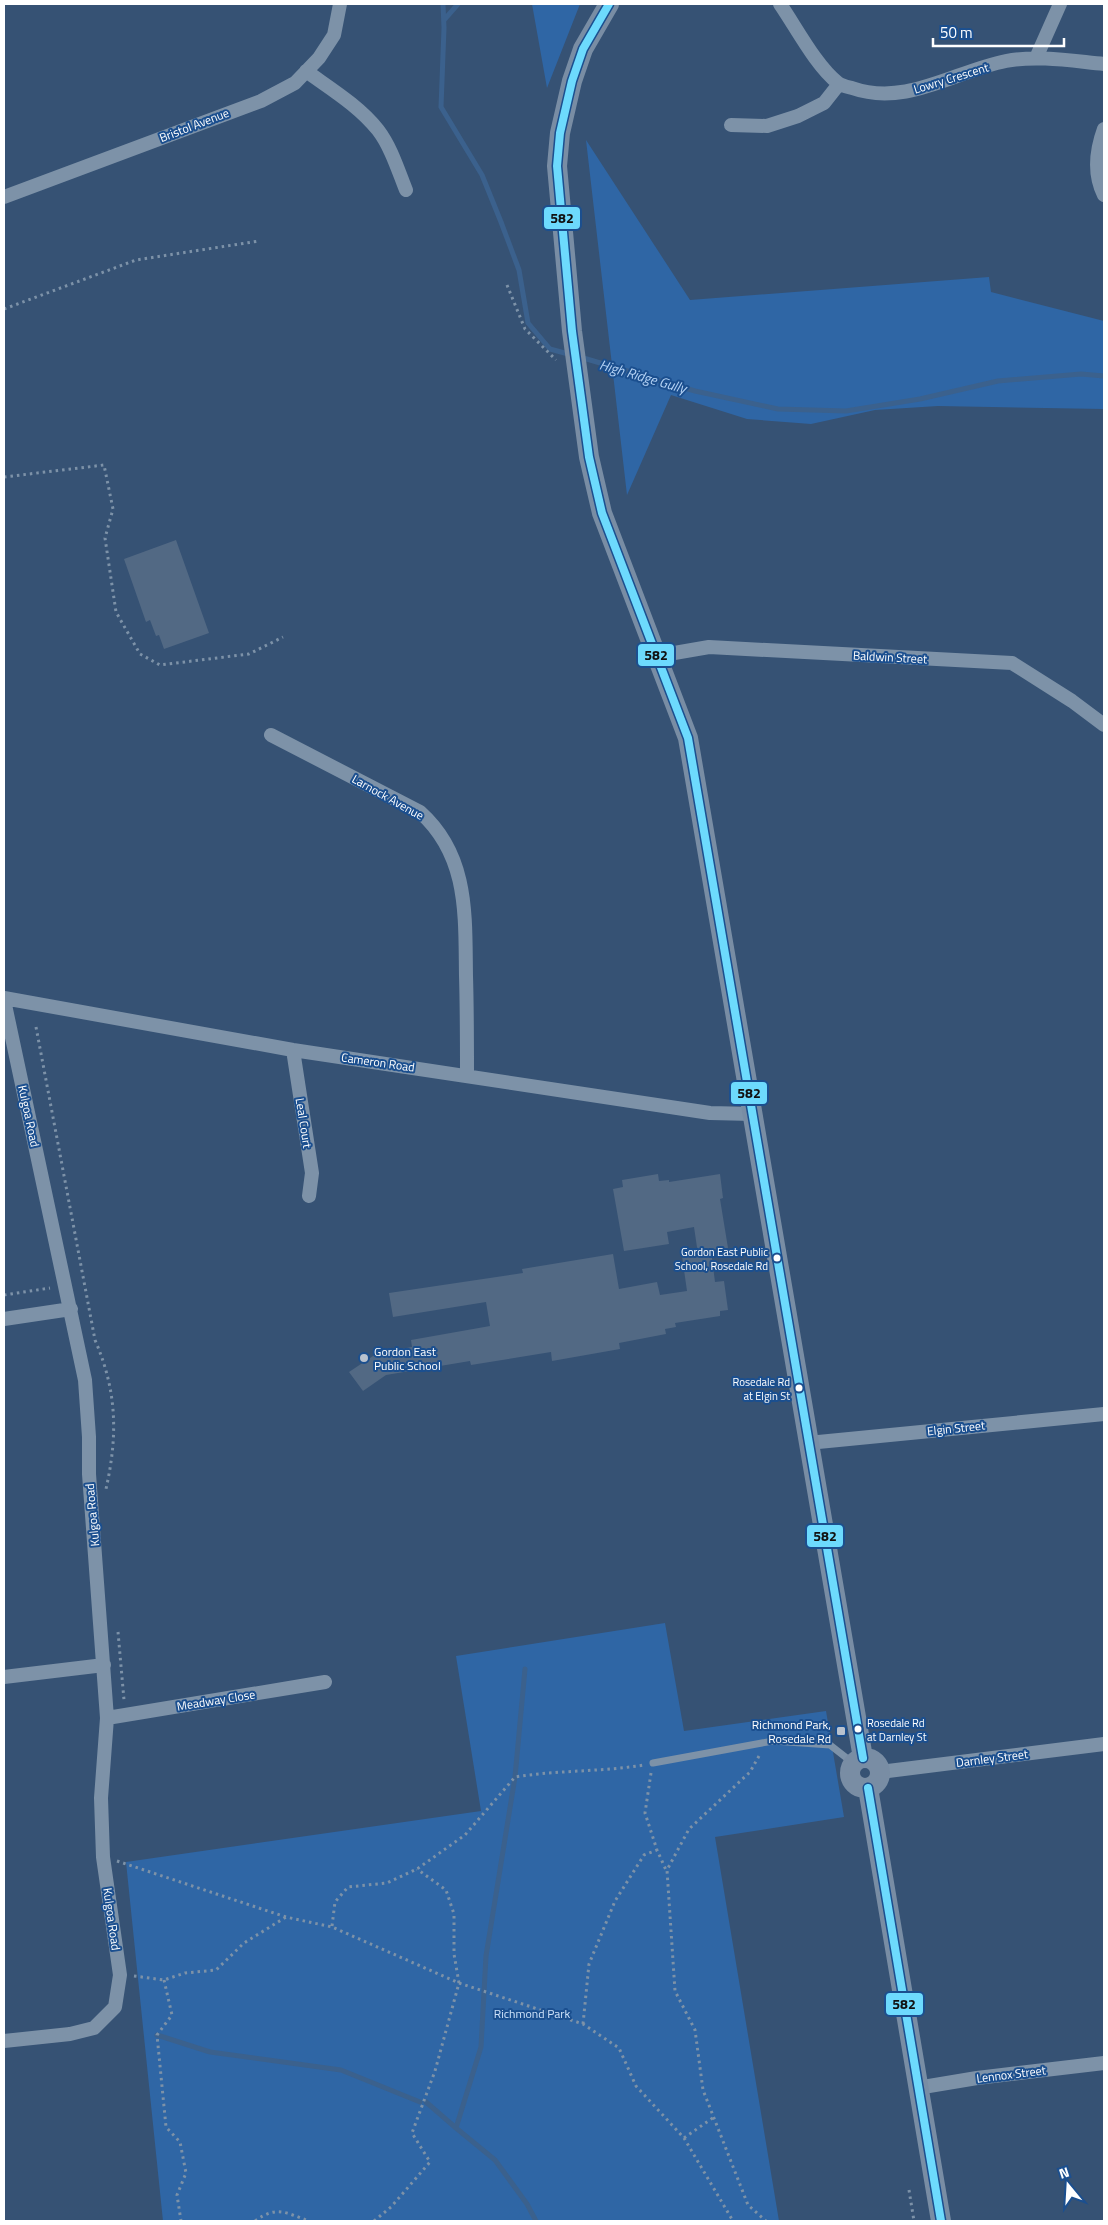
<svg xmlns="http://www.w3.org/2000/svg" width="1108" height="2225" viewBox="0 0 1108 2225" font-family="'Titillium Web',sans-serif">
<rect width="100%" height="100%" fill="#365274"/>
<!-- green -->
<path fill="#2f66a5" d="M532,4H580L547,88Z
M586,140L690,300L989,277L991,292L1104,321V409L938,406L875,410L811,424L747,419L671,395L627,495Z
M665,1623L684,1731L826,1711L844,1817L715,1837L779,2221H163L126,1862L481,1811L456,1656Z"/>
<g fill="none" stroke-linecap="round" stroke-linejoin="round">
<!-- stream -->
<path stroke="#3b618d" stroke-width="5" d="M443,4L444,28L441,107L482,175L501,222L519,270L528,323L550,349L572,355
M444,20L458,4
M580,357L695,391L778,409L846,411L920,399L998,381L1081,374L1104,376
M525,1669L515,1777L486,1956L481,2047L456,2128L495,2160L527,2204L536,2221
M157,2035L210,2052L341,2070L420,2102
M426,2102L456,2128"/>
</g>
<!-- building -->
<path fill="#526984" d="M176,540L209,633L164,649L159,635L156,636L150,620L146,622L124,559Z
M658,1174L659,1181L669,1180V1182L720,1174L723,1198L720,1199L728,1248L711,1250L715,1282L724,1281L728,1310L720,1311V1316L675,1323L676,1327L665,1329L666,1334L619,1343L620,1349L552,1361L551,1352L471,1365L470,1361L386,1375L363,1391L349,1372L376,1354L412,1347L411,1340L490,1326L486,1302L393,1317L389,1293L523,1273L522,1269L613,1254L619,1289L657,1282L660,1295L687,1291L682,1256L698,1254L694,1227L667,1232L669,1244L624,1251L613,1189L623,1187L622,1180Z"/>
<g fill="none" stroke-linecap="round" stroke-linejoin="round">
<!-- path -->
<path stroke="#7d92a8" stroke-width="3" stroke-dasharray="2.5 4" stroke-linecap="butt" d="M507,285L525,329L556,360
M4,309L136,260L259,241
M4,477L104,465L113,509L105,538L116,612L140,654L160,665L249,654L283,637
M36,1027L95,1340C117,1391 118,1435 106,1489
M4,1295L50,1288
M118,1632L124,1700
M759,1756L750,1772L689,1829L667,1870L675,1991L695,2030L703,2090L748,2205L766,2221
M651,1773L645,1813L657,1850L666,1870
M117,1861L286,1917L332,1927L459,1983L583,2024L619,2048L636,2086L684,2138L733,2221
M332,1926L335,1902L348,1887L387,1883L417,1869L465,1835L515,1777C558,1770 601,1772 644,1765
M134,1976L164,1980L185,1973L216,1970L244,1943L286,1917
M164,1980L172,2015L157,2035L166,2127L180,2142L186,2173L177,2195L181,2221
M583,2024L589,1964L615,1901L644,1855L657,1850
M684,2138L714,2117
M909,2190L914,2221
M255,2221C277,2205 286,2213 309,2221
M374,2221L391,2207L430,2162L412,2133L435,2071L459,1983L454,1954V1914L446,1890L417,1869"/>
<!-- lane -->
<path stroke="#7d92a8" stroke-width="7" d="M653,1763L773,1741L830,1745L853,1763"/>
<!-- street -->
<path stroke="#7d92a8" stroke-width="14" d="M780,4C796,27 816,66 838,83C842,86 848,87 852,88C906,107 955,71 1006,61C1038,55 1072,61 1104,64
M1036,58L1060,4
M306,71C331,89 359,106 378,130C391,147 398,170 406,190
M731,125L767,126L798,116L824,103L839,84
M1104,129C1096,151 1093,173 1104,195
M4,197L261,101L295,83L319,58L334,35L340,4
M657,656L709,647L1012,663L1072,701L1104,725
M271,735L420,812C469,856 465,915 466,976C467,1009 467,1042 467,1076
M4,998L293,1050L710,1113L753,1114
M4,1000L85,1380L89,1437V1474L107,1718L101,1798L103,1857L120,1975L115,2007L94,2028L70,2034L4,2041
M293,1050L312,1173L309,1196
M4,1319L71,1309
M808,1443L1104,1414
M4,1677L104,1665
M107,1718L325,1682
M880,1772L1104,1744
M917,2088L977,2078L1104,2063"/>
<!-- secondary -->
<path stroke="#798da4" stroke-width="20" d="M609,4L583,49L572,81L560,133L557,166L572,331L589,457L602,513L688,738L863,1758
M850 1773a15 15 0 1 1 30 0a15 15 0 1 1-30 0Z
M868,1788L941,2221"/>
<!-- bus-1 casing -->
<g stroke="#1b4f8f" stroke-width="11">
<path id="bus-1" d="M609,4L583,49L572,81L560,133L557,166L572,331L589,457L602,513L688,738L863,1758
M868,1788L941,2221"/>
</g>
<!-- bus-1 -->
<use href="#bus-1" stroke="#6ddafd" stroke-width="8"/>
</g>
<!-- markers -->
<g fill="#fff" stroke="#1b4f8f" stroke-width="2">
<circle cx="777" cy="1258" r="4.5"/>
<circle cx="799" cy="1388" r="4.5"/>
<circle cx="858" cy="1729" r="4.5"/>
</g>
<g fill="#b9c2ce" stroke="#1b4f8f" stroke-width="2">
<circle cx="364" cy="1358" r="5"/>
<rect x="836" y="1726" width="10" height="10" rx="2.5"/>
</g>
<g text-anchor="middle" dominant-baseline="central" stroke-width="4" stroke-linejoin="round" paint-order="stroke">
<!-- bus labels -->
<g font-size="11" fill="#fff" stroke="#1b4f8f" text-anchor="end">
<text x="768" y="1252">Gordon East Public<tspan x="768" dy="14">School, Rosedale Rd</tspan></text>
<text x="790" y="1382">Rosedale Rd<tspan x="790" dy="14">at Elgin St</tspan></text>
<text x="867" y="1723" text-anchor="start">Rosedale Rd<tspan x="867" dy="14">at Darnley St</tspan></text>
</g>
<!-- street labels -->
<g font-size="12" fill="#fff" stroke="#1b4f8f">
<text transform="translate(951 78) rotate(-17)">Lowry Crescent</text>
<text transform="translate(194 125) rotate(-21)">Bristol Avenue</text>
<text transform="translate(890 657) rotate(3)">Baldwin Street</text>
<text transform="translate(388 797) rotate(29)">Larnock Avenue</text>
<text transform="translate(378 1062) rotate(8)">Cameron Road</text>
<text transform="translate(29 1116) rotate(78)">Kulgoa Road</text>
<text transform="translate(304 1123) rotate(81)">Leal Court</text>
<text transform="translate(956 1428) rotate(-6)">Elgin Street</text>
<text transform="translate(92 1515) rotate(-95)">Kulgoa Road</text>
<text transform="translate(216 1700) rotate(-9)">Meadway Close</text>
<text transform="translate(992 1758) rotate(-7)">Darnley Street</text>
<text transform="translate(112 1919) rotate(82)">Kulgoa Road</text>
<text transform="translate(1011 2074) rotate(-7)">Lennox Street</text>
</g>
<!-- poi labels -->
<g font-size="12" fill="#fff" stroke="#1b4f8f" text-anchor="start">
<text x="374" y="1351">Gordon East<tspan x="374" dy="14">Public School</tspan></text>
<text x="831" y="1724" text-anchor="end">Richmond Park,<tspan x="831" dy="14">Rosedale Rd</tspan></text>
</g>
<!-- park labels -->
<g font-size="12" fill="#cfe3fa" stroke="#1b4f8f">
<text x="532" y="2013">Richmond Park</text>
</g>
<!-- water labels -->
<g font-size="14" font-style="italic" fill="#b5d3f5" stroke="#1b4f8f">
<text transform="translate(643 376) rotate(16)">High Ridge Gully</text>
</g>
</g>
<g stroke="#1b4f8f" stroke-width="2">
<rect x="543" y="206" width="38" height="24" rx="5" fill="#6ddafd"/>
<rect x="637" y="643" width="38" height="24" rx="5" fill="#6ddafd"/>
<rect x="730" y="1081" width="38" height="24" rx="5" fill="#6ddafd"/>
<rect x="806" y="1524" width="38" height="24" rx="5" fill="#6ddafd"/>
<rect x="885" y="1992" width="39" height="24" rx="5" fill="#6ddafd"/>
</g>
<g font-size="14" text-anchor="middle" font-weight="bold" fill="#111">
<text x="562" y="223">582</text>
<text x="656" y="660">582</text>
<text x="749" y="1098">582</text>
<text x="825" y="1541">582</text>
<text x="904" y="2009">582</text>
</g>
<!-- border -->
<rect width="1108" height="2225" fill="none" stroke="#ffffff" stroke-width="10"/>
<!-- north arrow -->
<g transform="translate(1068 2185) rotate(342)" stroke="#1b4f8f" stroke-width="4" paint-order="stroke">
<path d="M0-4L9 19L0 12L-9 19Z" fill="#ffffff"/>
<text y="-8" font-size="14" font-weight="bold" text-anchor="middle" fill="#ffffff">N</text>
</g>
<!-- scale -->
<path d="M933 38v8h131v-8" fill="none" stroke="#ffffff" stroke-width="2.5"/>
<text x="940" y="38" font-size="15" fill="#ffffff" stroke="#1b4f8f" stroke-width="4" paint-order="stroke">50 m</text>
</svg>
